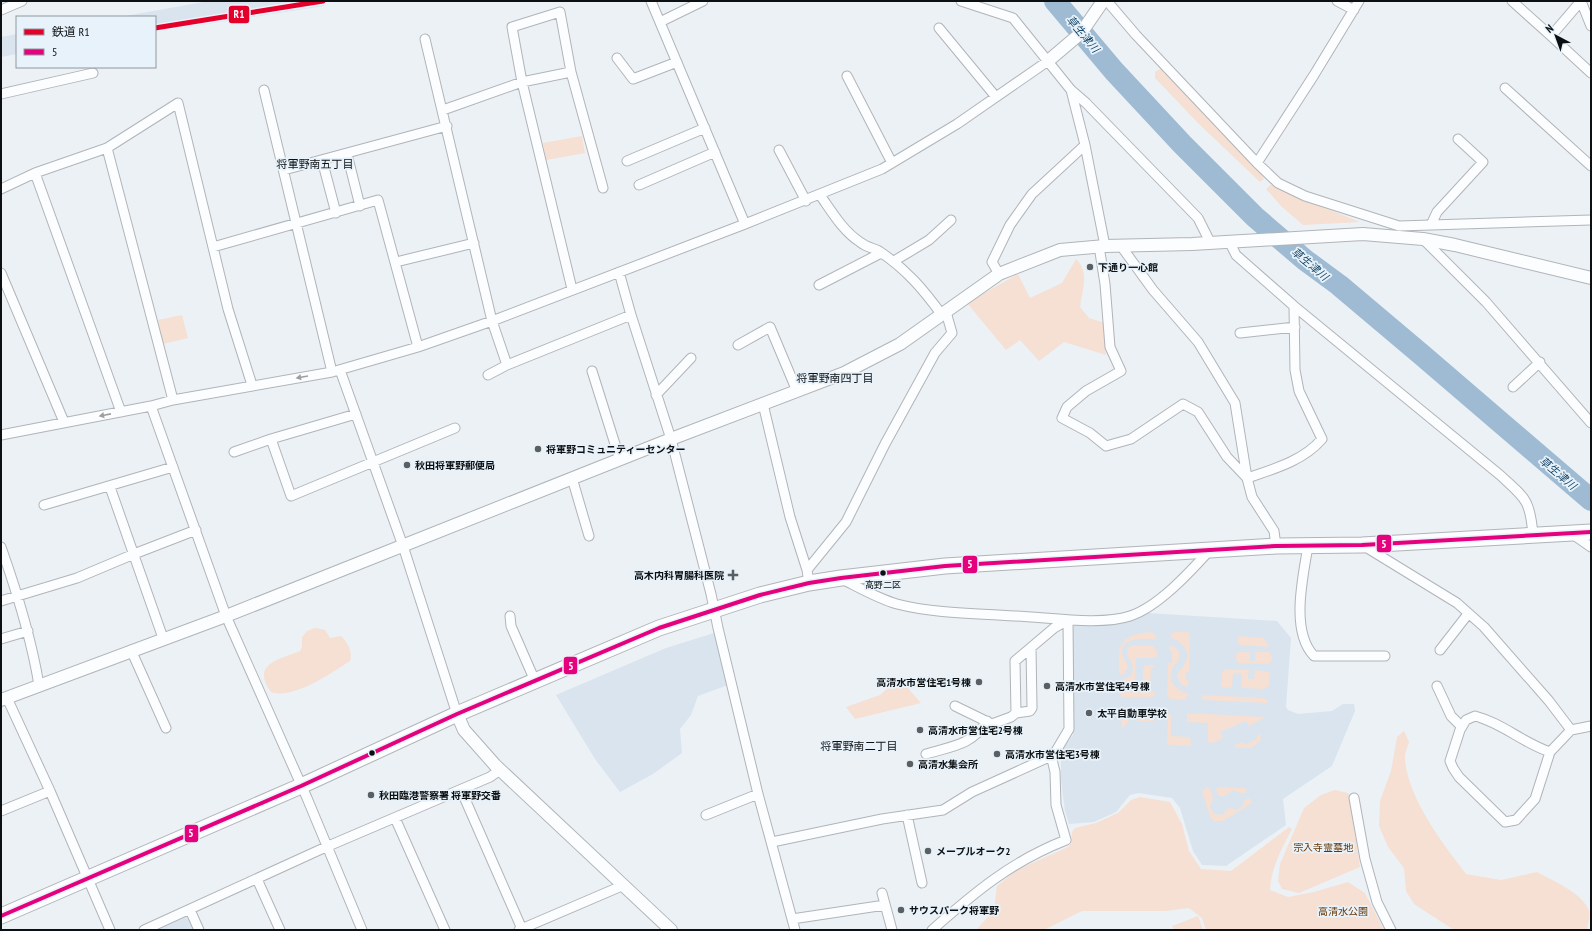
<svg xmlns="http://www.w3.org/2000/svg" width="1592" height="931" viewBox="0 0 1592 931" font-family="'PT Sans Narrow','Noto Sans JP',sans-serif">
<rect width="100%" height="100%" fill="#ecf1f6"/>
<!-- built -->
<path fill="#d9e4ee" d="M209,1H323L324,6L155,32V17H120Z
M17,34V54L1,57V37Z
M1147,613L1277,621L1291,638L1286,707L1288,710L1298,714L1332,711L1343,704H1354L1355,711L1332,766L1283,799L1286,825L1226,866L1202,865L1193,851L1180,808L1172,798L1138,793L1130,795L1116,812L1094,822L1069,824L1065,811L1061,780V751L1073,735L1072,630L1074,626L1083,622Z
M714,633L728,685L698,696L691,715L680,729L682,753L653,774L620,792L595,759L556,695L666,648Z
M186,917L190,921L194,930H156Z"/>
<!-- green -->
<path fill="#f5e0d3" d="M1161,68L1260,172L1264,179L1260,182L1199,124L1155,78V72Z
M582,136L585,153L546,160L543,143Z
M1273,183L1285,192L1360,222L1303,225L1281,206L1266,189Z
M1076,259C1090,272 1082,290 1080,307L1089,318L1105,323L1106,355L1064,342L1039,361L1020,340L1006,350L967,303L1018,274L1030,298L1062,283Z
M182,315L188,338L163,344L158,320Z
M315,628L325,630L330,638L341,636C348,643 353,652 350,661C331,673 293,700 271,692C251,664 278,660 300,651L302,647V637L307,631Z
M1151,632L1156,635V639H1136L1125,643C1118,653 1125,658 1128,667L1124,674L1120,675C1118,670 1119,664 1119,659C1118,637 1132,634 1151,632Z
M1174,632H1188L1190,635L1189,672L1186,673V680H1189L1187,687L1181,684L1177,677C1178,671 1182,669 1185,663C1192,650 1181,642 1170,637Z
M1241,636L1263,638L1269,645L1268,647L1239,645L1237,638Z
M1133,645L1153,646L1157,651V656L1153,658H1136L1135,683L1119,685L1118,682C1136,674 1136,672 1127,654L1128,648Z
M1169,645L1175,647L1179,652C1181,660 1175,663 1172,669C1166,683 1179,691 1189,694L1185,700L1170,699L1167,695L1168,663H1172V651L1169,650Z
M1239,652H1250V661H1255V652H1269L1272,656L1271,662L1269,664L1239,663L1236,660V654Z
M1145,665H1153L1155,667L1151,668L1150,691L1155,692L1154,697H1121L1120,694L1122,692H1143V669Z
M1225,669L1249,670L1248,679H1254L1255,670L1270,672L1269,686L1263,689L1241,688L1242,674L1233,673L1232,688L1221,687L1222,672Z
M899,678L921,703L855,719L846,707L880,695Z
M1204,695L1264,698L1268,701L1267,703L1203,700L1201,697Z
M1122,712L1133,711L1134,713L1123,729L1120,718Z
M1141,712L1154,713V721H1137Z
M1168,713L1171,715V736L1190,737L1191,746L1169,745L1167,743Z
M1187,713L1266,717L1249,726L1246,721L1220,732L1223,738L1213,743L1208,742V723L1187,722Z
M1404,731L1409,742C1408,746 1405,752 1405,757C1406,796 1443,844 1466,874L1501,880L1537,872C1553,881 1583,893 1589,911C1590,916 1588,925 1587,930H1454L1414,904L1406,891L1404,868L1388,847L1379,826L1380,801L1391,771L1397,737Z
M1260,734L1261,740L1252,748H1234L1236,744L1243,742L1245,745L1257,739L1256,736Z
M1206,787L1210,788L1213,798L1210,807C1213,814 1216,816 1223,814L1229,808L1237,810L1242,806L1245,800L1250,798L1252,803L1223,821H1214L1210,817L1202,792Z
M1217,787L1245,788L1247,792L1243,794L1233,790L1223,797L1218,795L1216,789Z
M1335,790L1348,793L1350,798L1360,867L1299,893L1282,889L1278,881L1280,864L1304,808L1321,795Z
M1140,797L1170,802L1182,824L1189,851L1201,869L1231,871L1289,827L1292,829C1282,848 1271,868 1270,890L1288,897L1314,892L1348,882L1365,893L1384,930H1206L1202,918L1189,908L1166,911H1082L1044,930H976L994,910L997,886L1017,870L1068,847L1071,843L1072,832L1075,828L1096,823L1118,813L1131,800Z
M1198,916L1203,930H1174L1172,926Z"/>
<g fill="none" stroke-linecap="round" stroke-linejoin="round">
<!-- river -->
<path stroke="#9ebbd3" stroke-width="22" d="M1055,1L1114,71L1182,144L1255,217L1305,260L1339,285L1422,355L1591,500"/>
<!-- minor casing -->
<g stroke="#b1b4b8" stroke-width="11">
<path id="minor" d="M651,1L745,224
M961,1L1013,18L1071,90L1085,145L1105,246
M1107,1L1136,35L1257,163L1278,183L1305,196L1399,226L1591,220
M1337,1L1354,10
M1512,1L1551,36L1581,1
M1581,1L1591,26
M1,10L22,1
M660,22L703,1
M939,28L996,97
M1551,36L1591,73
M425,39L492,321L507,365L631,315
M617,58L633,79L677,62
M571,72L560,12L512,27L522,82L572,289
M847,76L892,163
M1505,88L1591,166
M264,90L332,372
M1071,90L1086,103L1198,218L1210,242
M1,94L93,73
M443,110L522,82L571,72L603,188
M107,148L173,400
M779,150L806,201
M347,154L360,206
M322,160L336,213
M627,161L705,128
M1257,163L1314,75L1359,1
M284,170L447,126
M35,173L121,412
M639,185L715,152
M1,189L35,173L107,148L178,103L228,309L252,385
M820,195C832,212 843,231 860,242C866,247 873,248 879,251C907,270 923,289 942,315
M1431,225L1437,212L1483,162L1458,139
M1423,239L1486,302L1591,423
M1099,246L1105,284L1110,347L1121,371L1086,391L1067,407L1062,418L1090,433L1106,446L1131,439L1183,404L1198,412L1227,457L1247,478C1274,469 1303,461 1322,439L1299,391L1295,370L1294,306L1236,255L1229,241
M1121,246L1153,290L1198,342L1235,403L1247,478L1252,497L1274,531L1276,546
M213,247L378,200L418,347
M894,261L929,240L951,220
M396,262L474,243
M619,272L631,315L671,439L711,594L718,628L758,794L795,930
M1,273L64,422
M999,274L992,262L1010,225L1032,194L1085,145
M819,285L881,253
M1294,306L1500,475C1525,498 1530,499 1533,535
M1240,333L1295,327
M738,345L770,327L797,391
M340,370L403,546L457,714
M592,371L620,460
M488,375L507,365
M1513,387L1540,362
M656,395L691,358
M763,404L790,517L807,570
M151,406L226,616L307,798L362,930
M356,414L271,439L291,496L455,428
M1,435L151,406L173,400L332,372L418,347L492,321L745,224L882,169L957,124L1048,61
M234,452L271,439
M572,478L589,536
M110,487L163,638
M44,505L173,467
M1571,533L1591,547
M1308,546C1303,577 1290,631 1314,656H1385
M1364,546L1457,603L1484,627L1549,701L1571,730L1591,726
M1,547C17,592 31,637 39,685
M842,579C860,588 877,598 897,604C936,614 975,613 1015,616C1047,617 1100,626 1130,616C1158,607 1190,572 1209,551
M809,583L807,570L846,522L885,444L935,353L952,333L946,312
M1,601L77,578L134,554L196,530
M510,616L511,626L535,681
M1,639L28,631
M131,650L166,728
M1440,650L1468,614
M1437,686L1451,716L1462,727
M7,698L50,791L110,930
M955,706L992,724L1011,717L1016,713L1015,661L1054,628L1068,620
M1016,713L1030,711L1032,708L1031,648
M1550,752L1535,799L1516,820L1505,822L1459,777L1453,768L1450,761L1460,730L1466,720L1475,716C1502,723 1523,743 1550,752L1571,730
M926,754C952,746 971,746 987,721
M461,790L522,929
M1354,798L1365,859L1377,902L1391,930
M1,811L50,791
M706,815L758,794
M907,815L922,883
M395,818L445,930
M772,842L882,819L943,810L972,792L1049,757L1056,751L1069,729L1068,620
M257,879L280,930
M882,893L892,930
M190,910L199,930
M792,919L885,905
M144,930L326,847L490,777L500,770
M519,930L624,885
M932,930C975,892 1012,861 1066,840L1056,805L1055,772L1051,755"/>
</g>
<!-- tertiary casing -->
<g stroke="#b1b4b8" stroke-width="14">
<path id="tertiary" d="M1048,61L1081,33L1103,1
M1,700L226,616L671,439L844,373L900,344L999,274L1060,250L1105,246L1192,244L1363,234L1423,239L1455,245L1591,278
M457,714L464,730L495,765L671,930"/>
</g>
<!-- primary casing -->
<g stroke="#b1b4b8" stroke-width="17">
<path id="primary" d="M1,916L301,786L457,714L659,628L760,595L809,583L841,578L945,566L1276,546L1362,545L1591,532"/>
</g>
<!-- minor -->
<use href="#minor" stroke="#fcfdfe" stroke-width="9"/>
<!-- tertiary -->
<use href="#tertiary" stroke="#fcfdfe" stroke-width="12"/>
<!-- primary -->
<use href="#primary" stroke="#fcfdfe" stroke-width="15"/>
<!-- bus-1 casing -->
<g stroke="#e8f2fa" stroke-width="7">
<path id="bus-1" d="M1,916L301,786L457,714L659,628L760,595L809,583L841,578L945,566L1276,546L1362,545L1591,532"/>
</g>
<!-- bus-1 -->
<use href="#bus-1" stroke="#e5007d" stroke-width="4"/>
<!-- rail-1 casing -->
<g stroke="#e8f2fa" stroke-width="8">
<path id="rail-1" d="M155,28L323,1"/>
</g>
<!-- rail-1 -->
<use href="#rail-1" stroke="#e4002b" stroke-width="5"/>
</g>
<!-- one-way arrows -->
<defs><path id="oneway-solid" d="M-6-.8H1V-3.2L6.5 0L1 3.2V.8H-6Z"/></defs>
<g fill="#9c9ea0">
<use href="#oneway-solid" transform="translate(302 377) rotate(170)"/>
<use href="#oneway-solid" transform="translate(105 415) rotate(169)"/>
</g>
<!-- markers -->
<g fill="#5a5f62" stroke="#e8f2fa" stroke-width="1.5">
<circle cx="1090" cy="267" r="4"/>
<circle cx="538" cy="449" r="4"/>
<circle cx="407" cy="465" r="4"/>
<path d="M731 569h4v4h4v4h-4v4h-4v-4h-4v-4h4z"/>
<circle cx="979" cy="682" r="4"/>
<circle cx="1047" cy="686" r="4"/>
<circle cx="1089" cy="713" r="4"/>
<circle cx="920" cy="730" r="4"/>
<circle cx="997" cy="754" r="4"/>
<circle cx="910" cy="764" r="4"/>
<circle cx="371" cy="795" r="4"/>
<circle cx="928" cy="851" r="4"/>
<circle cx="901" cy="910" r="4"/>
</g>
<g fill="#0c1012" stroke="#e8f2fa" stroke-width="1.5">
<circle cx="883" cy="573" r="3.5"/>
<circle cx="372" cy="753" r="3.5"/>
</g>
<g text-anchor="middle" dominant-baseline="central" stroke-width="3.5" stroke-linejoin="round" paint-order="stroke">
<!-- bus labels -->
<g font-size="9" fill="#0c1012" stroke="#e8f2fa">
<text x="883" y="584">高野二区</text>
</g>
<!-- poi labels -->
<g font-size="10" font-weight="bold" fill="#0c1012" stroke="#e8f2fa" text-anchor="start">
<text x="1098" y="267">下通り一心館</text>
<text x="546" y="449">将軍野コミュニティーセンター</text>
<text x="415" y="465">秋田将軍野郵便局</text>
<text x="724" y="575" text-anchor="end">高木内科胃腸科医院</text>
<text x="971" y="682" text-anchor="end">高清水市営住宅1号棟</text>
<text x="1055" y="686">高清水市営住宅4号棟</text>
<text x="1097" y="713">太平自動車学校</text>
<text x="928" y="730">高清水市営住宅2号棟</text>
<text x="1005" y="754">高清水市営住宅3号棟</text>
<text x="918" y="764">高清水集会所</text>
<text x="379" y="795">秋田臨港警察署 将軍野交番</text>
<text x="936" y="851">メープルオーク2</text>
<text x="909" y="910">サウスパーク将軍野</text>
</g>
<!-- park labels -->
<g font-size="10" fill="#683400" stroke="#e8f2fa">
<text x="1323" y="847">宗入寺霊墓地</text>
<text x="1343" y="911">高清水公園</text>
</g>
<!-- water labels -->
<g font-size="11" font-style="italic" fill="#164667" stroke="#e8f2fa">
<text transform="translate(1083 34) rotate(50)">草生津川</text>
<text transform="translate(1310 264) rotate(40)">草生津川</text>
<text transform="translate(1558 473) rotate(40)">草生津川</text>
</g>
<!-- neighbourhood labels -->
<g font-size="11" fill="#0c1012" stroke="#e8f2fa">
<text x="315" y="164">将軍野南五丁目</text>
<text x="835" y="378">将軍野南四丁目</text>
<text x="859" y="746">将軍野南二丁目</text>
</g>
</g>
<g stroke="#e8f2fa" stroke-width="1.5">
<rect x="228" y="5" width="22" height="19" rx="4" fill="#e4002b"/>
<rect x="1376" y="534" width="16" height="19" rx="4" fill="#e5007d"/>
<rect x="962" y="555" width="16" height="19" rx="4" fill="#e5007d"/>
<rect x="563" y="656" width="15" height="19" rx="4" fill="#e5007d"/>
<rect x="184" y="824" width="15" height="19" rx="4" fill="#e5007d"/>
</g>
<g font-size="11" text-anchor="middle" font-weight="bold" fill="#fff">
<text x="239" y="18">R1</text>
<text x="1384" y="548">5</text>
<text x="970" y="568">5</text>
<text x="571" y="670">5</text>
<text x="191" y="837">5</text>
</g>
<!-- border -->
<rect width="1592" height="931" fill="none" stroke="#0c1012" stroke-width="4"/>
<!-- legend -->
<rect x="16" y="16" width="140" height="52" fill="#e8f2fa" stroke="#90989d"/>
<rect x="24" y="29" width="20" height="6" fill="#e4002b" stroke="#90989d"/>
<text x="52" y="36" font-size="12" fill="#0c1012">鉄道 R1</text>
<rect x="24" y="49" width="20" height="6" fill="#e5007d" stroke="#90989d"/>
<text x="52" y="56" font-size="12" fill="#0c1012">5</text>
<!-- north arrow -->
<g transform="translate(1556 36) rotate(319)" stroke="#e8f2fa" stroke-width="3" paint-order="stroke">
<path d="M0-3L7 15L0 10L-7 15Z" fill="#0c1012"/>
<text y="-6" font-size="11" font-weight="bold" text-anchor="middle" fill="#0c1012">N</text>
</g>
</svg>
